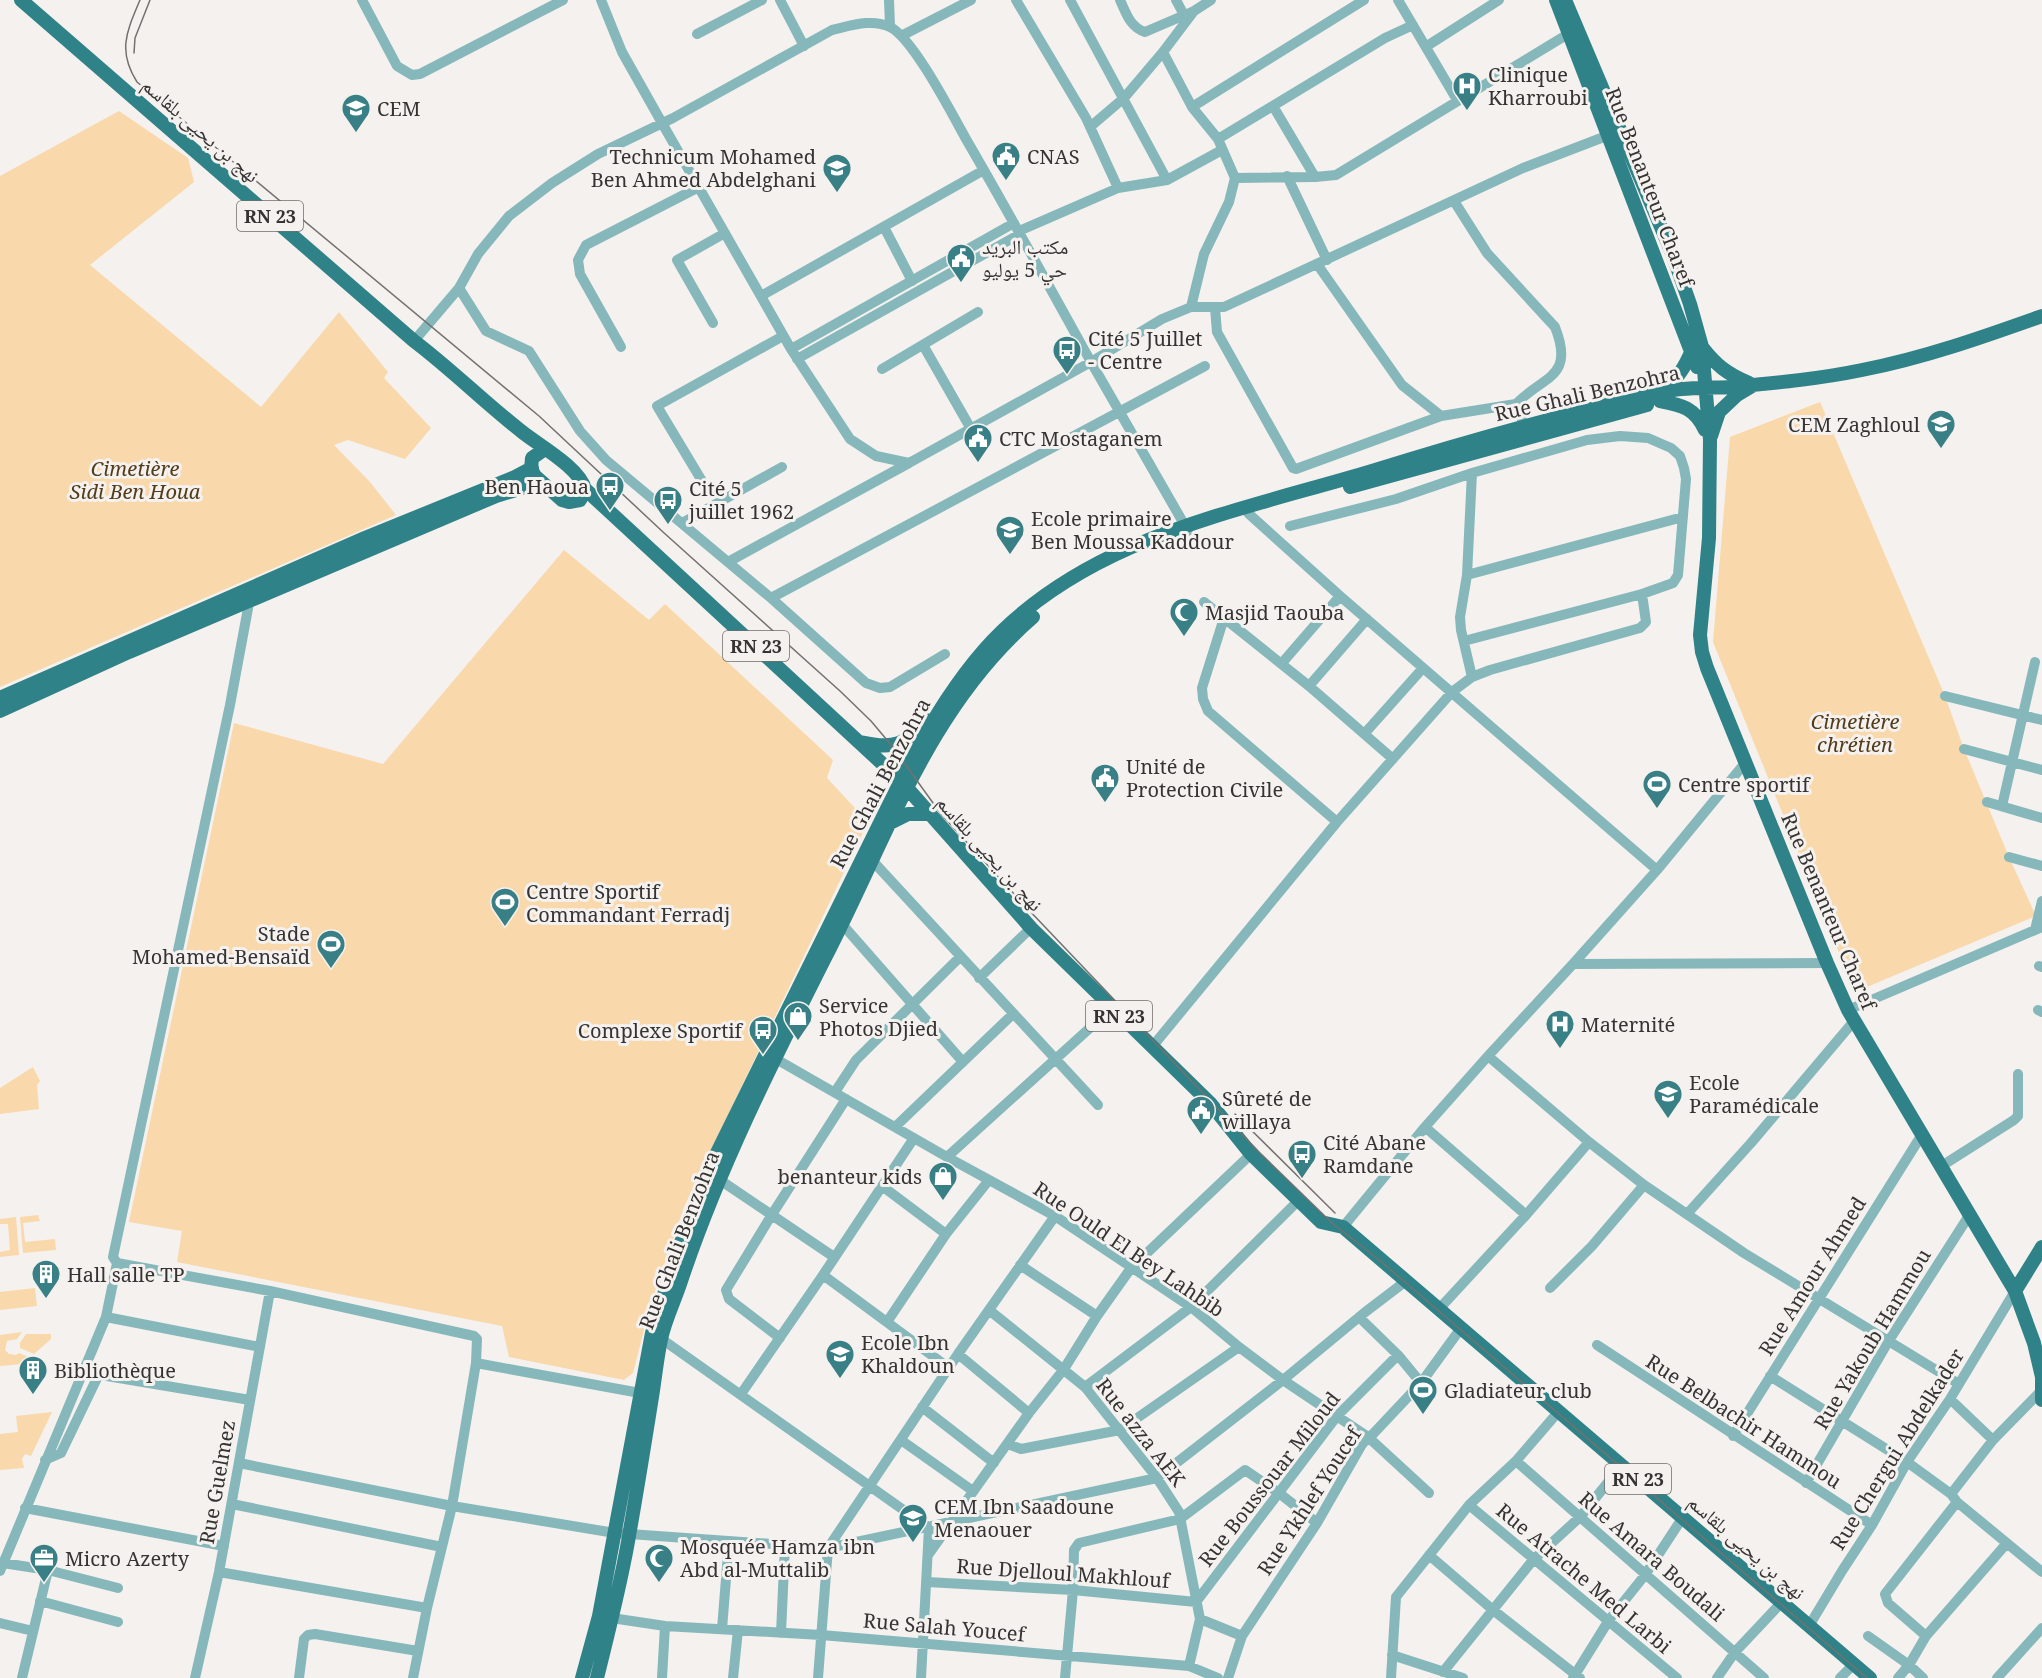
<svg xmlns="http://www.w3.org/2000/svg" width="2042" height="1678" viewBox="0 0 2042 1678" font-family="'Noto Serif','Noto Naskh Arabic',serif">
<rect width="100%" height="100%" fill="#f4f1ee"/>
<!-- green -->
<path fill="#f9d8ab" d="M119,111L188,158L194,182L90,265L261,407L339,312L388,372L384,378L431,428L405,459L348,440L334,445L370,482L396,515L0,687V176Z
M1820,402L1945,696L1964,749L2009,857L2036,916L1855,992L1713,642L1730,437Z
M564,550L649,620L665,604L833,760L827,778L868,822L684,1207L650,1306L633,1373L624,1380L509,1357L502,1326L177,1262L182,1231L129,1222L234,723L383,764Z
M33,1067L40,1081L37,1085L39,1109L0,1114V1088Z
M38,1215L40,1221L23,1223L25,1242L55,1239L56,1250L23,1253L20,1217Z
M16,1217L19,1255L0,1257V1252L10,1250L8,1224H0V1219Z
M35,1288L37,1306L0,1310V1292Z
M22,1332L17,1339L7,1341L5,1350L9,1354L16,1355L19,1353L31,1358L23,1364L0,1366V1335Z
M26,1334H51V1339L34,1354L20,1348V1343Z
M52,1412L31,1456L25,1454L22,1459L24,1468L0,1470V1434L18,1432L16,1416Z"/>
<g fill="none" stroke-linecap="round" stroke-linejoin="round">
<!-- minor -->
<path stroke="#86b7bb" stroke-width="10" d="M362,0L397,66L412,75L420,74L563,0
M601,0L622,52L662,123L791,349L850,439L876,456L909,463L1091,362L1188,531
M780,0L804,46
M889,0L890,26
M1016,0L1086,118L1118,188
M1070,0L1167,180
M1120,0C1126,13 1130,27 1145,32L1194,11
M1176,0L1184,15
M1398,0L1457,100
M697,34L762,0
M903,35L971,0
M1427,46L1499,0
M1273,106L1315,177
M1192,107L1364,0
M1090,127L1124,98L1163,52
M1218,139L1385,38L1413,25
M1287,176L1327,260
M1235,178L1315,177L1336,175L1568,34
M1454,201L1487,253L1555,327C1575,378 1544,375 1516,404
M884,227L912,281
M1019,231L1118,188L1167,180L1222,150
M1317,264L1402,385L1441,416L1516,404L1524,425
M459,288L486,331L529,351L580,431L606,460L771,598L866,683L880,688L890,687L945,654
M761,296L984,170
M1191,307L1204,254L1229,202L1235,178L1218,139L1192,107L1163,52L1194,11L1211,0
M1215,308L1217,332L1293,468L1296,469L1441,416
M713,323L677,260L725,233
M414,341L459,288L478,254L509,216L552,183L598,154L673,118L832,30C850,26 872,18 890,27C913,38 952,114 966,139C1009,213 1050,288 1091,362L1162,319L1191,307H1224L1523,168L1609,135
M923,345L971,429
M621,347L580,274L578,260L586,245L699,187
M791,349L1014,223
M797,359L1020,234
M882,369L978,312
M702,481L657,406L783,336
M1243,507L1249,514L1340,596L1657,870
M682,523L782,467
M1290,526L1396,499L1472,473L1587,440L1620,436L1648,438L1671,448L1680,456L1684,468L1686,479L1678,575L1673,583L1642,594L1464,641
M728,562L909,463
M1467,575L1683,517
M771,598L1205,366
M1204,602L1309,686L1393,759
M1224,618L1202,688L1203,699L1208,711L1337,822
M1282,663L1340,596
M1472,677L1461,630L1460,617L1467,575L1472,473
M1309,686L1367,619
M1945,696L2042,720
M1365,733L1423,668
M1964,749L2042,770
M1987,802L2042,818
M2002,806L2035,662
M869,857L1098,1105
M2009,857L2042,866
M842,924L963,1062
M2035,930L2042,901
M1573,964L1827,963
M2039,966L2042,967
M979,978L1031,928
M1848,1010L2042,927
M2038,1010L2042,1012
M1152,1047L1337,822L1452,692L1472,677L1490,670L1640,628L1646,622L1642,594
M769,1055L947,1157L1055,1216L1191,1307L1239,1347L1283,1380L1368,1437L1429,1493
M1488,1056L1589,1142L1644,1185L1744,1253L1959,1384
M835,1092L856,1060L960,957
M895,1127L1013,1014
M1425,1127L1526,1215
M947,1157L1112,1008
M1940,1167L2014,1120L2018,1116V1074
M720,1180L834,1257
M882,1186L946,1234
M1687,1214L1751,1143L1854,1021
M1343,1227L1425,1127L1488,1056L1573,964L1657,870L1745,763
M117,1263L270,1291L474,1336L477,1339L476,1363L452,1506L427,1608L413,1678
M1020,1265L1097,1316
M823,1275L949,1368
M1550,1288L1592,1246L1644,1185
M1439,1309L1526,1215L1589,1142
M989,1310L1085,1387L1157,1478L1179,1512L1200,1619L1242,1636
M106,1317L260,1347
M1359,1317L1398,1355L1421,1383
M887,1322L946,1234L989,1180
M656,1335L929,1528L921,1678
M780,1338L729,1299L726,1290L771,1216L846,1099
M1597,1345L1872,1525
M958,1354L1029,1413
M476,1363L640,1393
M1770,1376L1907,1462L1951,1494L1957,1502L2042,1572
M1085,1387L1191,1307L1299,1200
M741,1394L823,1275L914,1138
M1950,1399L1993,1440
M922,1407L994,1463
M1733,1436L1921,1136
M901,1440L973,1491
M1008,1444L1021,1449L1120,1430L1239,1347
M45,1460L61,1453L98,1376L101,1375L250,1400
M1516,1461L1764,1678
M239,1463L452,1506L615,1533L828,1548L1157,1478L1283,1380L1364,1313L1406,1281
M1806,1483L1888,1342L1970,1214
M1951,1494L1993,1440L2042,1390
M232,1504L442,1547
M1469,1505L1677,1678
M25,1508L224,1546
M928,1555L1029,1413L1064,1369L1097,1316L1131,1268L1251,1154
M1429,1555L1493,1610L1580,1678
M3,1563L48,1570L118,1588
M0,1571L106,1317L117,1263L113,1257L230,705L249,603L247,596
M219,1572L427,1608
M927,1582L1073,1590L1196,1602L1337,1416L1398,1355
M40,1601L118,1622
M605,1617L665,1626L821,1635L1189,1666L1218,1678
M0,1623L33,1631
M1809,1626L1842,1571L1872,1525L1907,1462L1950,1399L2015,1291
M722,1629L729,1541
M781,1633L785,1545
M1868,1636L1909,1665L1923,1678
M1926,1636L1888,1603L1885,1594L1957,1502
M1392,1655L1463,1678
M1189,1666L1200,1619
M1443,1672L1533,1560L1580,1517L1622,1465
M22,1678L48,1570
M195,1678L219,1572L270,1291
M299,1678L304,1639L308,1635L315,1634L418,1651
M662,1678L665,1626
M733,1678L738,1630
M818,1678L828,1548L958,1354L1055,1216
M1065,1678L1073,1590L1074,1550L1079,1543L1180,1519L1245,1470L1279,1493L1317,1523
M1228,1678L1242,1636L1317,1523L1361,1446L1368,1437L1373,1434L1421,1383L1461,1328
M1391,1678L1396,1597L1469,1505L1516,1461L1559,1411
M1573,1678L1609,1620L1645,1575L1683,1517
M1717,1678L1735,1652L1782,1602
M1840,1678L1854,1664
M1898,1678L1909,1665L1926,1636L2007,1543
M1997,1678L2042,1628"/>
<!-- major -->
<path stroke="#2f8287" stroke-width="14" d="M21,0L414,341C451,369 484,402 521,431C538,445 579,467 585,489L580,500L569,502L562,500L535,476L531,469L532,458L545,449
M1556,0L1697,367
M1565,0L1672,253L1690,304L1702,347L1710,440L1709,538L1700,635L1702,652L1707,668L1827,963L1848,1010L2015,1291L2034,1343L2042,1377
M1702,347C1716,365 1727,374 1749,383
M1662,391C1677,380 1685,367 1692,350
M1660,401C1682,405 1695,408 1705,430
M1711,436L1719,412L1737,395L1752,386
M1350,487L1647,405
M585,489L900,780L1031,928L1210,1103L1251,1154L1321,1222L1343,1227L1870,1678
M0,698L365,538L515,477L532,468
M0,711L129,652L496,496L542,482
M860,742C896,750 902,745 927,720
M888,824L908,814H930
M2015,1291L2042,1247
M2042,1379V1400
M582,1678L599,1616L652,1333L677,1253L706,1175L914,754C935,717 956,682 984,650C1083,538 1236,512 1372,471C1442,449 1512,429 1583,411C1611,404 1640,396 1668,391C1689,387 1711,388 1731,387C1774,383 1819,379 1862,370C1924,358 1983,337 2042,316
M597,1678C609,1629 622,1580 630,1530C638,1485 645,1441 652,1397C655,1378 657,1358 661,1339C665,1320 674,1302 680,1284C719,1167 775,1057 830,948C890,830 930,706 1033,617"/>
<!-- tram -->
<path stroke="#737270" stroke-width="1.5" d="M140,0C127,31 117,50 137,82L539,416L663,532L840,691L871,721L892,746L941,814L1026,907L1260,1153L1332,1223L1378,1259L1867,1678
M134,53L135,38L150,0
M1235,1114L1335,1213"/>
</g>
<!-- icons -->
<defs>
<g id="hospital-pin" transform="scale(1.5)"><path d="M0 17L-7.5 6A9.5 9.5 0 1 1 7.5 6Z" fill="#388085" stroke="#f4f1ee"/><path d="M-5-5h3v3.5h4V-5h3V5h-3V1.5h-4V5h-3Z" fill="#fff"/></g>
<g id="school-pin" transform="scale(1.5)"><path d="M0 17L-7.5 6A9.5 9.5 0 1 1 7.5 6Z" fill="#388085" stroke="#f4f1ee"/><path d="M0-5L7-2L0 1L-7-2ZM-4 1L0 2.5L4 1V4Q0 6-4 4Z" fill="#fff"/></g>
<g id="civic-pin" transform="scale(1.5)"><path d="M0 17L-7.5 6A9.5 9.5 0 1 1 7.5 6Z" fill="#388085" stroke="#f4f1ee"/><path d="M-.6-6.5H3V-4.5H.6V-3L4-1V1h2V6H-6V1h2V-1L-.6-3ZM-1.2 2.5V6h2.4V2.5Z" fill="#fff"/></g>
<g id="bus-pin" transform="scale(1.5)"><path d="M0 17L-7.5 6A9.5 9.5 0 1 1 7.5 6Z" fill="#388085" stroke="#f4f1ee"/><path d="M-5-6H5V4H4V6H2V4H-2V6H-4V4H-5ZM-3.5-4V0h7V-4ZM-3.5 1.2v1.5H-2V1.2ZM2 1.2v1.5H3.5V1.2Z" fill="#fff"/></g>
<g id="mosque-pin" transform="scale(1.5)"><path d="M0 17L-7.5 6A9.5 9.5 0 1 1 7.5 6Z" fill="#388085" stroke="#f4f1ee"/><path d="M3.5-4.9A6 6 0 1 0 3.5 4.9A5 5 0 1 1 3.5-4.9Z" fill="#fff"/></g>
<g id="stadium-pin" transform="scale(1.5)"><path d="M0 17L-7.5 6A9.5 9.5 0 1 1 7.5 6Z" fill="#388085" stroke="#f4f1ee"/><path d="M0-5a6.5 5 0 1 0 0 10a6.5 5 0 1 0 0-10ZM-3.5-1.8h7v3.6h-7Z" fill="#fff"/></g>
<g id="shop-pin" transform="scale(1.5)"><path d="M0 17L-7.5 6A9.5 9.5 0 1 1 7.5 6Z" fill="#388085" stroke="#f4f1ee"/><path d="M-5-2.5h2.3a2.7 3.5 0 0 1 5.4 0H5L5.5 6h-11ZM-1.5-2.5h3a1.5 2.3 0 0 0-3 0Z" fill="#fff"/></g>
<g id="university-pin" transform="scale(1.5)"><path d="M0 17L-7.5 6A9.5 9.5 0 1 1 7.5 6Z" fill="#388085" stroke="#f4f1ee"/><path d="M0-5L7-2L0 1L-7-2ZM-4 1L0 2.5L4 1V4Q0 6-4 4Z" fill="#fff"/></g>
<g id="building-pin" transform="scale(1.5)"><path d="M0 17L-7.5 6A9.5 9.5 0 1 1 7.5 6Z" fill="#388085" stroke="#f4f1ee"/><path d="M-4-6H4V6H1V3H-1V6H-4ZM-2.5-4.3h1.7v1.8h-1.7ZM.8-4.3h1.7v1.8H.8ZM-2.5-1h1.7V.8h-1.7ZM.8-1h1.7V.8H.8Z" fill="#fff"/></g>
<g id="office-pin" transform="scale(1.5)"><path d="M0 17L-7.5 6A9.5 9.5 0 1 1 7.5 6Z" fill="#388085" stroke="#f4f1ee"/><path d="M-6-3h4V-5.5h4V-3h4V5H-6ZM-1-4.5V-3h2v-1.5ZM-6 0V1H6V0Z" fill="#fff"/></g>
</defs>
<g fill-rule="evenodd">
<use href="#hospital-pin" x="1467" y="86"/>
<use href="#school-pin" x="356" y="108"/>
<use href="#civic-pin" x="1006" y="156"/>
<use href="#school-pin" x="837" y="168"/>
<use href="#civic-pin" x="961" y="258"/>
<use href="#bus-pin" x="1067" y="350"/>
<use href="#school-pin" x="1941" y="424"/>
<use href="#civic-pin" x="978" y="438"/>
<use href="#bus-pin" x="610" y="486"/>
<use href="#bus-pin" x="668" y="500"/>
<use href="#school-pin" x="1010" y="530"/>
<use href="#mosque-pin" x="1184" y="612"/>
<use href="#civic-pin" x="1105" y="778"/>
<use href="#stadium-pin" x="1657" y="784"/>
<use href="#stadium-pin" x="505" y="902"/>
<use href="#stadium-pin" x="331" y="944"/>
<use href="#shop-pin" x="798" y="1016"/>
<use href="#hospital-pin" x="1560" y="1024"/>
<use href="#bus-pin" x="763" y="1030"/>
<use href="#university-pin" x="1668" y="1094"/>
<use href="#civic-pin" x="1201" y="1110"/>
<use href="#bus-pin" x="1302" y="1154"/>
<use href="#shop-pin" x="943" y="1176"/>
<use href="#building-pin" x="46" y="1274"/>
<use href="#school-pin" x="840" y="1354"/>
<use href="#building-pin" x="33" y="1370"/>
<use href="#stadium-pin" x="1423" y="1390"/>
<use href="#school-pin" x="913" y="1518"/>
<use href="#office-pin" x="44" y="1558"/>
<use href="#mosque-pin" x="659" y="1558"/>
</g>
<g text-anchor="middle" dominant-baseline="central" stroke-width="6" stroke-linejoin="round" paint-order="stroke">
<!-- shield labels -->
<g fill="#f4f1ee" stroke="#6e6d6b" stroke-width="1.5">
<rect x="237" y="201" width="66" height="30" rx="4.5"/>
<rect x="723" y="631" width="66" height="30" rx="4.5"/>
<rect x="1086" y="1001" width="66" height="30" rx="4.5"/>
<rect x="1605" y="1464" width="66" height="30" rx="4.5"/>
</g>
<g font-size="18" font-weight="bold" fill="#353433">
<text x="270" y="216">RN 23</text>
<text x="756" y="646">RN 23</text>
<text x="1119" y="1016">RN 23</text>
<text x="1638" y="1479">RN 23</text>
</g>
<!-- poi labels -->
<g font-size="20" fill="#353433" stroke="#f4f1ee" text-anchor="start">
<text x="1488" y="74">Clinique<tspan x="1488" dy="23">Kharroubi</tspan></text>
<text x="377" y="108">CEM</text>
<text x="816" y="156" text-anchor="end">Technicum Mohamed<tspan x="816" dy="23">Ben Ahmed Abdelghani</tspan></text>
<text x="1027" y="156">CNAS</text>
<text x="982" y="246">مكتب البريد<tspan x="982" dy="23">حي 5 يوليو</tspan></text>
<text x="1088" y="338">Cité 5 Juillet<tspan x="1088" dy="23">- Centre</tspan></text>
<text x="1920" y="424" text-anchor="end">CEM Zaghloul</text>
<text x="999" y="438">CTC Mostaganem</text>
<text x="589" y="486" text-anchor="end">Ben Haoua</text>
<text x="689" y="488">Cité 5<tspan x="689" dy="23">juillet 1962</tspan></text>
<text x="1031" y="518">Ecole primaire<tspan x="1031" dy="23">Ben Moussa Kaddour</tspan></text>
<text x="1205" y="612">Masjid Taouba</text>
<text x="1126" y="766">Unité de<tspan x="1126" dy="23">Protection Civile</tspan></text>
<text x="1678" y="784">Centre sportif</text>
<text x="526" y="891">Centre Sportif<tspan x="526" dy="23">Commandant Ferradj</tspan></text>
<text x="310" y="933" text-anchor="end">Stade<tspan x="310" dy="23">Mohamed-Bensaïd</tspan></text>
<text x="819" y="1005">Service<tspan x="819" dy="23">Photos Djied</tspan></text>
<text x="1581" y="1024">Maternité</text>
<text x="742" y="1030" text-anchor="end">Complexe Sportif</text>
<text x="1689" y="1082">Ecole<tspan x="1689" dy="23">Paramédicale</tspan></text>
<text x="1222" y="1098">Sûreté de<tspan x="1222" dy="23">willaya</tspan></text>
<text x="1323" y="1142">Cité Abane<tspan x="1323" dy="23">Ramdane</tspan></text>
<text x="922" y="1176" text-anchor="end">benanteur kids</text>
<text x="67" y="1274">Hall salle TP</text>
<text x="861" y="1342">Ecole Ibn<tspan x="861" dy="23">Khaldoun</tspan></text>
<text x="54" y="1370">Bibliothèque</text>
<text x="1444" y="1390">Gladiateur club</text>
<text x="934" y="1506">CEM Ibn Saadoune<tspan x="934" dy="23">Menaouer</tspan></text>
<text x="680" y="1546">Mosquée Hamza ibn<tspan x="680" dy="23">Abd al-Muttalib</tspan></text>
<text x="65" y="1558">Micro Azerty</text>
</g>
<!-- street labels -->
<g font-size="20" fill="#353433" stroke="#f4f1ee">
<text transform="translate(201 130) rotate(41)">نهج بن يحيى بلقاسم</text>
<text transform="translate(1650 187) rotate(69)">Rue Benanteur Charef</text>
<text transform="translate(1587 393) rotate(-13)">Rue Ghali Benzohra</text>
<text transform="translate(880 783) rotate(-62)">Rue Ghali Benzohra</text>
<text transform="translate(990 853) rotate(48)">نهج بن يحيى بلقاسم</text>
<text transform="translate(1829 911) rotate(67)">Rue Benanteur Charef</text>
<text transform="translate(679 1240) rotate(-69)">Rue Ghali Benzohra</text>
<text transform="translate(1129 1249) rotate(34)">Rue Ould El Bey Lahbib</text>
<text transform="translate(1812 1276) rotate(-58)">Rue Amour Ahmed</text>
<text transform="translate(1872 1339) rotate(-59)">Rue Yakoub Hammou</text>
<text transform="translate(1744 1421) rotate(33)">Rue Belbachir Hammou</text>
<text transform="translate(1141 1432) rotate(52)">Rue azza AEK</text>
<text transform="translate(1897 1449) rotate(-58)">Rue Chergui Abdelkader</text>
<text transform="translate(1269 1479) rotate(-52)">Rue Boussouar Miloud</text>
<text transform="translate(217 1482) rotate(-80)">Rue Guelmez</text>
<text transform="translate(1309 1501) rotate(-57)">Rue Ykhlef Youcef</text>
<text transform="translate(1747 1547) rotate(41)">نهج بن يحيى بلقاسم</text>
<text transform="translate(1652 1556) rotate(41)">Rue Amara Boudali</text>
<text transform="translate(1063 1573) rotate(4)">Rue Djelloul Makhlouf</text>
<text transform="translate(1584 1578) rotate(40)">Rue Atrache Med Larbi</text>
<text transform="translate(944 1627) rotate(5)">Rue Salah Youcef</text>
</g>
<!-- park labels -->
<g font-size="20" font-style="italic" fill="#533c1a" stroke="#f4f1ee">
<text x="135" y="468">Cimetière<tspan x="135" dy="23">Sidi Ben Houa</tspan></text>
<text x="1855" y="721">Cimetière<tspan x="1855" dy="23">chrétien</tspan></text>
</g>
</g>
</svg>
